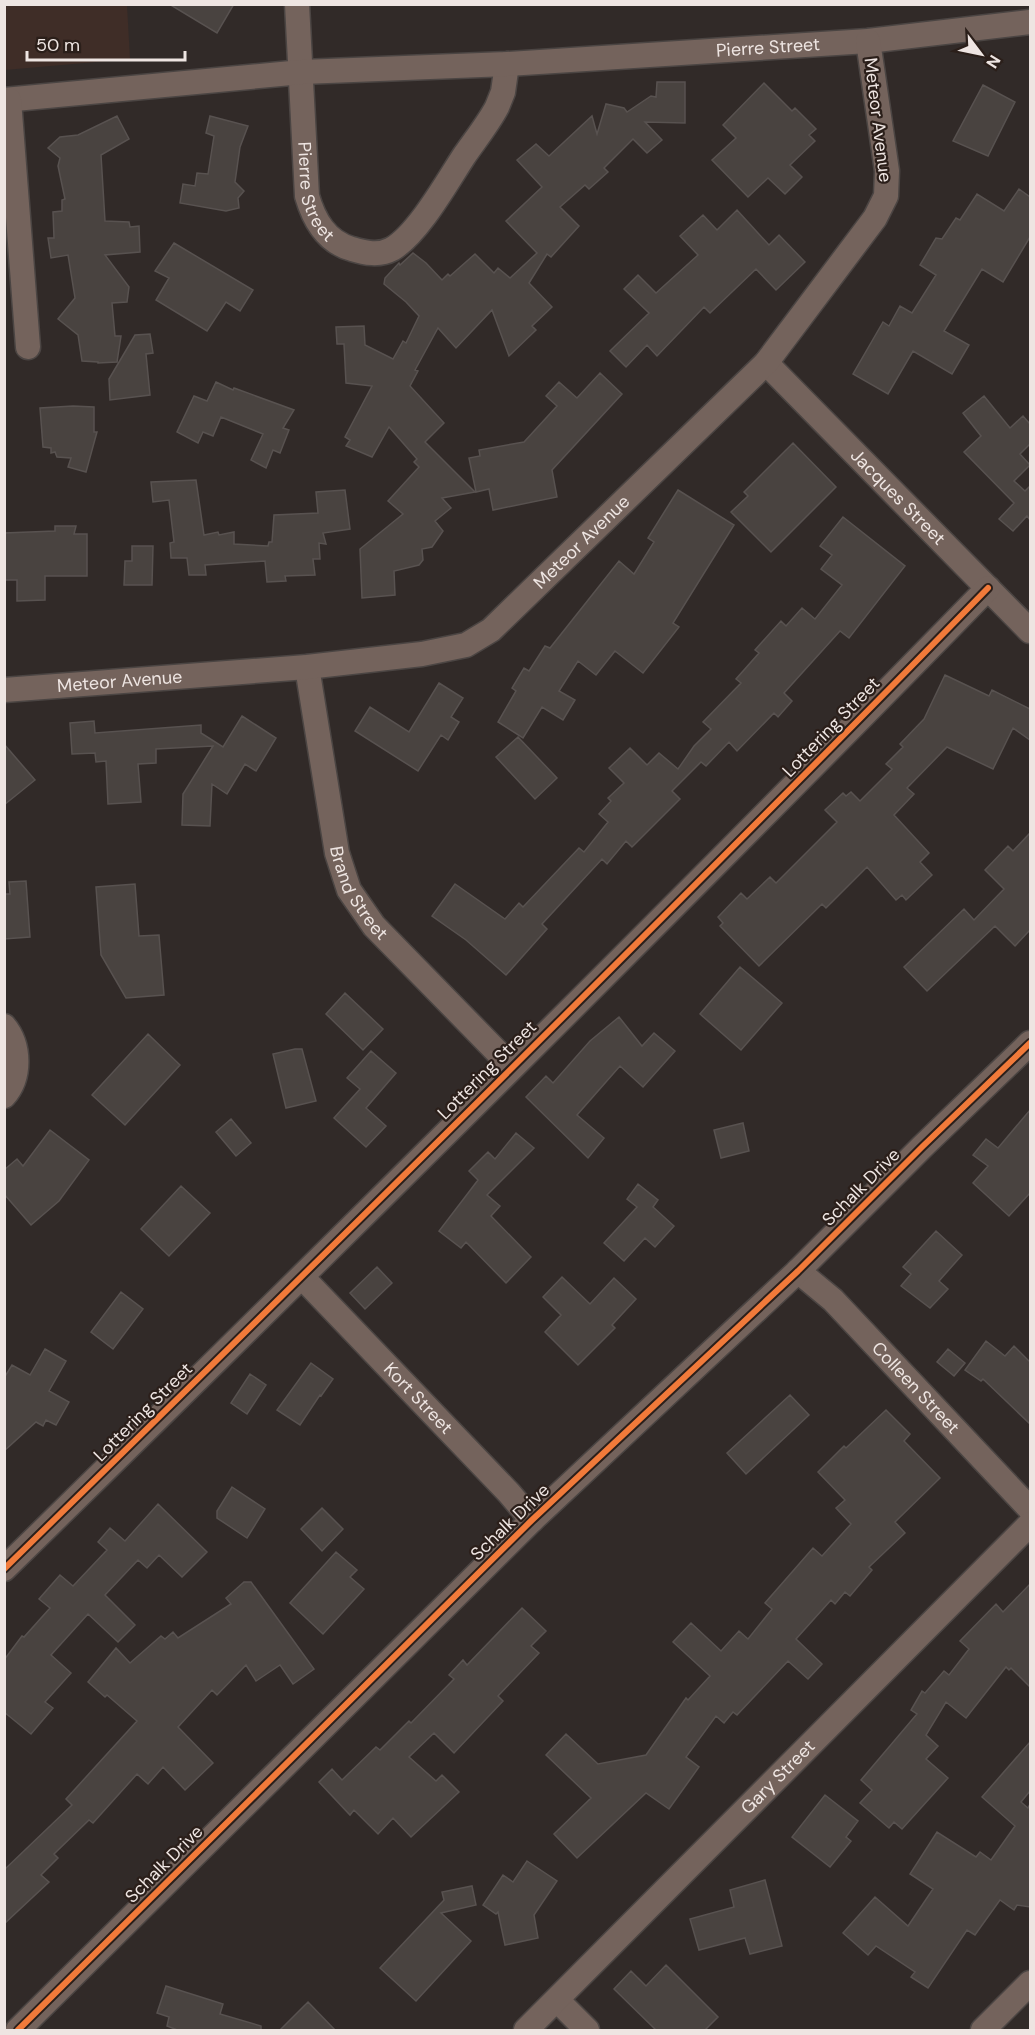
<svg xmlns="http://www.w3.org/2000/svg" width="1035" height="2035" viewBox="0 0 1035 2035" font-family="'DM Sans',sans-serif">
<rect width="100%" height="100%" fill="#312a28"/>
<!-- built -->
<path fill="#3f2d27" d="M5,4L127,5L130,59L5,70Z"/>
<!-- building -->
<path fill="#494340" stroke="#585250" stroke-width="1.5" d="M169,4H234L217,33Z
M657,82H685V123L645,122L662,140L647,153L633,139L604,168L608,172L589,189L585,185L560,207L579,226L551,257L547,254L529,283L552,307L532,326L536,330L509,356L492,310L456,348L438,328L415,370L418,371L410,386L444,423L425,442L475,492L442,498L451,508L435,521L443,531L432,547L422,549L423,560L419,565L394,571L395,595L362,598L360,549L403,514L388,501L419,467L414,462L417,459L389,427L372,457L346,446L350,440L345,437L372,386L346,383L344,344H337L336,327L364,326L365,345L393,359L403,341L406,343L419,316L406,302L384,284L385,278L399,263L400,265L413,253L426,263L442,280L448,274L450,276L475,254L494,273L498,268L510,278L537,253L506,221L542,187L517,160L536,144L549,156L592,116L597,134L606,104L624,108L627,112L651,96L656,97Z
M764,83L792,111L795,108L816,129L809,135L815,141L790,165L802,177L785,194L768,178L748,197L712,160L736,138L723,125Z
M983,85L1015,102L988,156L953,141Z
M117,116L129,139L101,155L105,221L129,222L130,227L139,226L140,252L105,255L129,287L127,302L112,303L115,336H121L117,362L98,363V362L82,361L78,335L58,319L75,298L68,255L51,258L48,238H54L53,212L62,211V200L65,199L58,166L60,158L48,148L60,137L78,135Z
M210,116L248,126L240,147L235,182L244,191L238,198L239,208L226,211L180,203L183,184L195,186L197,173L208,174L214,136L206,133Z
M1019,189L1030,197V237L1003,282L982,269L944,331L969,345L952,374L913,351L888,394L853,374L883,322L889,326L900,306L912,313L936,275L920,265L936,238L942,239L956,218L960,220L977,194L1004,211Z
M737,210L769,245L779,235L805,262L776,290L756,269L710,313L704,307L657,356L647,345L626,367L610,351L649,313L624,289L638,275L656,293L698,255L680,236L703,215L717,230Z
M174,243L253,290L240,311L226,302L207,331L156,300L169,278L155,271Z
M150,334L153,353L146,354L150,395L110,400L109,379L135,335Z
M600,373L622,394L552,470L557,497L493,510L489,489L476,492L469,458L480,456L479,450L524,442L557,406L546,396L559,382L577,398Z
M216,382L233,390L234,388L294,410L283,428L289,430L280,453L273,450L266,468L251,460L263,434L221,417L213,436L203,432L198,443L177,432L194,396L207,401Z
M984,396L1010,428L1023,416L1030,424V444L1020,454L1030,465L1014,481L1025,491L1030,486V520L1027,516L1013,531L999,519L1014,503L964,452L981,436L963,413Z
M73,406L94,407V432H97L86,472L68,467L71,458L57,457L55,452L51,453V448L43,447L40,408Z
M793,443L836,487L771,552L731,512L748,496L744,492Z
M196,480L204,535L218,532L219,535L234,532V544L268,546L269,542H272L274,515L318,513L316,492L345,490L350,529L323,533L326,544L319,543L320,559H313L315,575L285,576L286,581L267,582L265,561L205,565L206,575H189L187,558H171L170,543L174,542L169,500L153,502L151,482Z
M678,490L734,525L673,623L679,627L643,673L615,651L596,675L578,661L559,691L575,700L563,720L542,707L523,738L498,722L516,691L512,688L524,668L529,671L545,646L550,648L619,561L634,574L654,542L648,538Z
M843,517L905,566L849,638L840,631L784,693L792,701L778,717L774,713L737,751L729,742L706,766L701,762L672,791L680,799L632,847L626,841L607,864L602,859L542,924L547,929L506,975L466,940L432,916L455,884L505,919L519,903L523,907L579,848L584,852L608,822L599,814L611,801L608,798L624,783L609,768L630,748L647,765L659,753L678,769L694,746L711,729L703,722L741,683L736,679L759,653L755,650L781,621L786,626L802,608L815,619L842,585L821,569L832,555L820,546Z
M55,526H76L74,534H87V576H45V600L17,601V580H4V533L55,531Z
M132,546H153L152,585H124L125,561H132Z
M945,675L989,696L992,690L1030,709V740L1013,728L993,769L947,747L907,788L914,794L894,815L929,853L920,862L932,875L906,900L902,895L896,900L867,867L826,908L822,904L759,966L720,926L723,923L718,917L741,893L747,899L770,877L776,883L837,822L825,810L843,793L846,796L851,792L860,801L892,769L886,764L903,747L900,744L924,719Z
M439,683L463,698L451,717L459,722L448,740L441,735L418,771L355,731L370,707L409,732Z
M242,716L276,738L256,771L245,764L227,794L212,784L210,826L182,825L183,794L213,746L156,749V763L138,764L141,802L108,804L106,761L96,762L95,753L72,754L70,723L94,721L95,733L201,725V733L223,747Z
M518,737L557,778L535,799L496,757Z
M4,744L35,780L4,805Z
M1030,833V930L1015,946L995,926L927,991L904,967L964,909L974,920L1004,889L985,870L1008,846L1013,851Z
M26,881L30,937L4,939V894H10L9,882Z
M135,884L139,936L159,935L164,995L126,998L101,955L96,887Z
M740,967L782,1003L741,1050L700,1014Z
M345,993L383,1029L363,1050L326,1014Z
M619,1017L642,1046L654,1033L675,1051L643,1087L620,1066L577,1115L604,1138L588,1158L526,1097L546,1076L553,1083L590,1041Z
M148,1034L180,1065L125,1125L92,1095Z
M295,1049H302L316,1101L286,1108L273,1054Z
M371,1051L396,1073L366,1108L386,1126L366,1147L334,1118L360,1089L347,1078Z
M1030,1110V1193L1009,1216L973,1183L988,1166L973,1155L986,1139L998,1148Z
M231,1119L251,1143L236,1156L216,1132Z
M743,1123L749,1151L721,1158L714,1130Z
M50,1130L89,1160L59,1201L31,1225L4,1194V1170L17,1159L23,1166Z
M516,1133L534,1148L487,1195L500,1206L491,1216L531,1257L506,1283L466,1242L461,1248L439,1231L478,1180L469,1171L488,1152L495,1159Z
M638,1184L658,1200L653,1207L674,1226L655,1247L645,1238L624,1261L604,1243L637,1207L627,1199Z
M181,1186L210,1213L169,1256L141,1229Z
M936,1231L962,1255L939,1281L948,1289L930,1308L901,1286L911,1274L903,1267Z
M377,1267L392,1283L365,1309L350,1293Z
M562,1277L590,1304L614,1278L636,1299L612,1325L615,1328L578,1365L545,1332L561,1315L543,1297Z
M121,1292L143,1309L113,1349L91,1332Z
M986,1341L1005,1356L1014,1346L1030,1362V1424L983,1379L981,1381L965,1370Z
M45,1349L66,1361L49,1391L69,1402L56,1425L46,1420L43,1426L36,1422L4,1451V1378L12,1365L30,1375Z
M948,1349L965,1363L954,1376L937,1362Z
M311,1363L333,1379L321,1396L320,1395L300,1425L277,1410Z
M250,1374L266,1385L247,1414L231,1403Z
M790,1395L809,1415L746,1474L727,1453Z
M886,1410L910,1434L904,1441L940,1478L895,1522L905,1533L869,1567L872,1570L850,1596L845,1592L835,1604L831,1600L796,1639L822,1664L808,1679L788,1661L737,1715L733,1712L724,1723L716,1716L686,1757L699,1767L669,1809L646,1793L577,1858L554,1834L591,1798L546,1755L566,1734L598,1764L646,1755L686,1698L688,1700L710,1676L673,1642L691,1623L721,1651L739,1631L748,1639L772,1609L765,1603L813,1548L822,1556L851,1524L836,1508L845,1500L818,1472L844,1446L846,1448Z
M232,1487L265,1509L247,1538L217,1518V1511Z
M158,1504L207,1552L182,1577L159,1555L147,1568L138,1560L105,1595L135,1625L118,1642L88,1614L51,1655L71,1673L45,1702L53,1708L31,1734L4,1712V1660L22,1636L24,1637L50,1608L39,1599L60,1575L73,1586L107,1550L98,1542L110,1528L125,1541Z
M322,1508L343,1529L322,1551L301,1529Z
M336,1552L357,1570L350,1577L364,1589L323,1634L290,1603Z
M244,1582H251L314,1669L293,1684L280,1665L256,1681L246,1665L217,1695L212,1690L178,1727L213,1763L185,1790L163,1767L148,1784L137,1774L93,1823L89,1820L54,1854L58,1858L41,1875L49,1882L4,1924V1870L72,1805L66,1799L137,1721L107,1695L105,1697L88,1682L116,1648L130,1663L161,1636L165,1639L173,1632L178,1638L231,1604L226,1598Z
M1030,1584V1687L1011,1668L1009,1670L1006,1667L966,1718L946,1702L926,1735L938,1746L926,1759L948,1778L902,1829L894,1822L889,1828L860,1803L872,1790L861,1780L917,1714L911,1710L922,1691L925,1693L944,1671L949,1675L969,1649L960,1641L996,1604L1003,1612Z
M522,1608L546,1631L531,1646L539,1653L498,1696L503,1701L454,1753L434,1733L409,1757L436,1781L442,1775L459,1792L411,1837L393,1818L378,1834L354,1810L350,1815L319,1782L332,1769L342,1780L376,1747L380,1750L409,1721L411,1723L454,1679L449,1675L463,1660L467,1665Z
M1030,1742V1791L1021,1802L1028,1808L1030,1804V1907L1017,1905L1014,1910L1000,1900L975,1935L967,1930L928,1988L911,1977L915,1972L876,1946L868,1955L843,1933L875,1897L908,1926L933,1889L910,1874L937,1832L976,1857L980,1852L991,1860L1015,1826L982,1797Z
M825,1795L858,1821L846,1837L851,1841L830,1867L792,1837Z
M527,1861L557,1881L534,1915L538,1938L505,1945L498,1912L496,1914L483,1905L503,1875L513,1882Z
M765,1880L782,1946L750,1954L745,1938L699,1950L690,1919L734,1907L730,1890Z
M472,1886L476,1905L441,1913L471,1941L416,2001L380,1968L444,1900L442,1892Z
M666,1965L718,2017L704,2031H657L614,1989L631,1971L646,1986Z
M166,1986L223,2004L220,2014L261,2026V2031H180L167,2026L169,2017L157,2013Z
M308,2002L336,2031H279Z"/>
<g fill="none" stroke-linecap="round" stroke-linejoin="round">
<!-- minor casing -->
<g stroke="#4b4543" stroke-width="27">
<g id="minor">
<path id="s1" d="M297,4L307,196C314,220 326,242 352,249C365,253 379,256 392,249C418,234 447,182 464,156C475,140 488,124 497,107L503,92L507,64"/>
<path id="s2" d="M4,100L302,72L507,64L868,41L1030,22"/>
<path d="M9,100L28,347"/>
<path id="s3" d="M766,363L1030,631"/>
<path id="s4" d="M307,667L337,853L349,890L374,926L512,1067"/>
<path id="s5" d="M4,690L307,667L422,654L466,645L491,630L766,363L875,218L886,196L887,171L868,41"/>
<path d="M4,1026C20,1045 21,1077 4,1096"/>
<path id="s6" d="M798,1271L833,1300L1030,1509"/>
<path id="s7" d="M302,1277L509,1493L532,1520"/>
<path d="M4,1569C335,1245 664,920 988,588"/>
<path d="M557,2000L587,2030"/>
<path d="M18,2030L532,1520L798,1271L922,1147L1030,1043"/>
<path id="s8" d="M526,2030L1030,1524"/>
<path d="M983,2030L1030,1983"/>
</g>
</g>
<!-- minor -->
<use href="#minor" stroke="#74635c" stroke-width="24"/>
<!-- cycleway casing -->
<g stroke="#2b1f1a" stroke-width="10">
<path id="cycleway" d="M4,1569C335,1245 664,920 988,588
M18,2030L532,1520L798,1271L922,1147L1030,1043"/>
</g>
<!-- cycleway -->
<use href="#cycleway" stroke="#f17a3a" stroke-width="6"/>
</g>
<g text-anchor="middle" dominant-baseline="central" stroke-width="4.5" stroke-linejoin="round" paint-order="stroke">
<!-- street labels -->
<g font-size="18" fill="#eee5e2" stroke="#2b1f1a">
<text stroke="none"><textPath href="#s2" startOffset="766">Pierre Street</textPath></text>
<text transform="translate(878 120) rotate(83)">Meteor Avenue</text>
<text stroke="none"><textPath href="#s1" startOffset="190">Pierre Street</textPath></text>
<text stroke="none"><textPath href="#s3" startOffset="188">Jacques Street</textPath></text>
<text stroke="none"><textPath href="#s5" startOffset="620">Meteor Avenue</textPath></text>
<text stroke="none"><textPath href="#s5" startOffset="116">Meteor Avenue</textPath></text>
<text transform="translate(831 727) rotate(-46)">Lottering Street</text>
<text stroke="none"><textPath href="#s4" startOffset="234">Brand Street</textPath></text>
<text transform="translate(487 1070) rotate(-45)">Lottering Street</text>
<text transform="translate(861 1187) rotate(-45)">Schalk Drive</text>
<text stroke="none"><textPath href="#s6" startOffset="166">Colleen Street</textPath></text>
<text stroke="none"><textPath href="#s7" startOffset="168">Kort Street</textPath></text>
<text transform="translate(143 1412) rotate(-45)">Lottering Street</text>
<text transform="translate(510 1522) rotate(-44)">Schalk Drive</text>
<text stroke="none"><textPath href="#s8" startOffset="357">Gary Street</textPath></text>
<text transform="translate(164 1864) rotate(-45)">Schalk Drive</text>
</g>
</g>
<!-- border -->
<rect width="1035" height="2035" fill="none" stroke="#eee5e2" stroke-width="12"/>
<!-- north arrow -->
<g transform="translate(981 54) rotate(122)" stroke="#2b1f1a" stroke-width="4.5" paint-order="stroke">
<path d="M0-4.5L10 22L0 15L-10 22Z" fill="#eee5e2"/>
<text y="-9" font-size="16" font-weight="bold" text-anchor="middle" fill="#eee5e2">N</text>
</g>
<!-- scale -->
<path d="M27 51v9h158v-9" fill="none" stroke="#eee5e2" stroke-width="3"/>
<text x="36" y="51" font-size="18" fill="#eee5e2" stroke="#2b1f1a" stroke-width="4.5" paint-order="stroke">50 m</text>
</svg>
